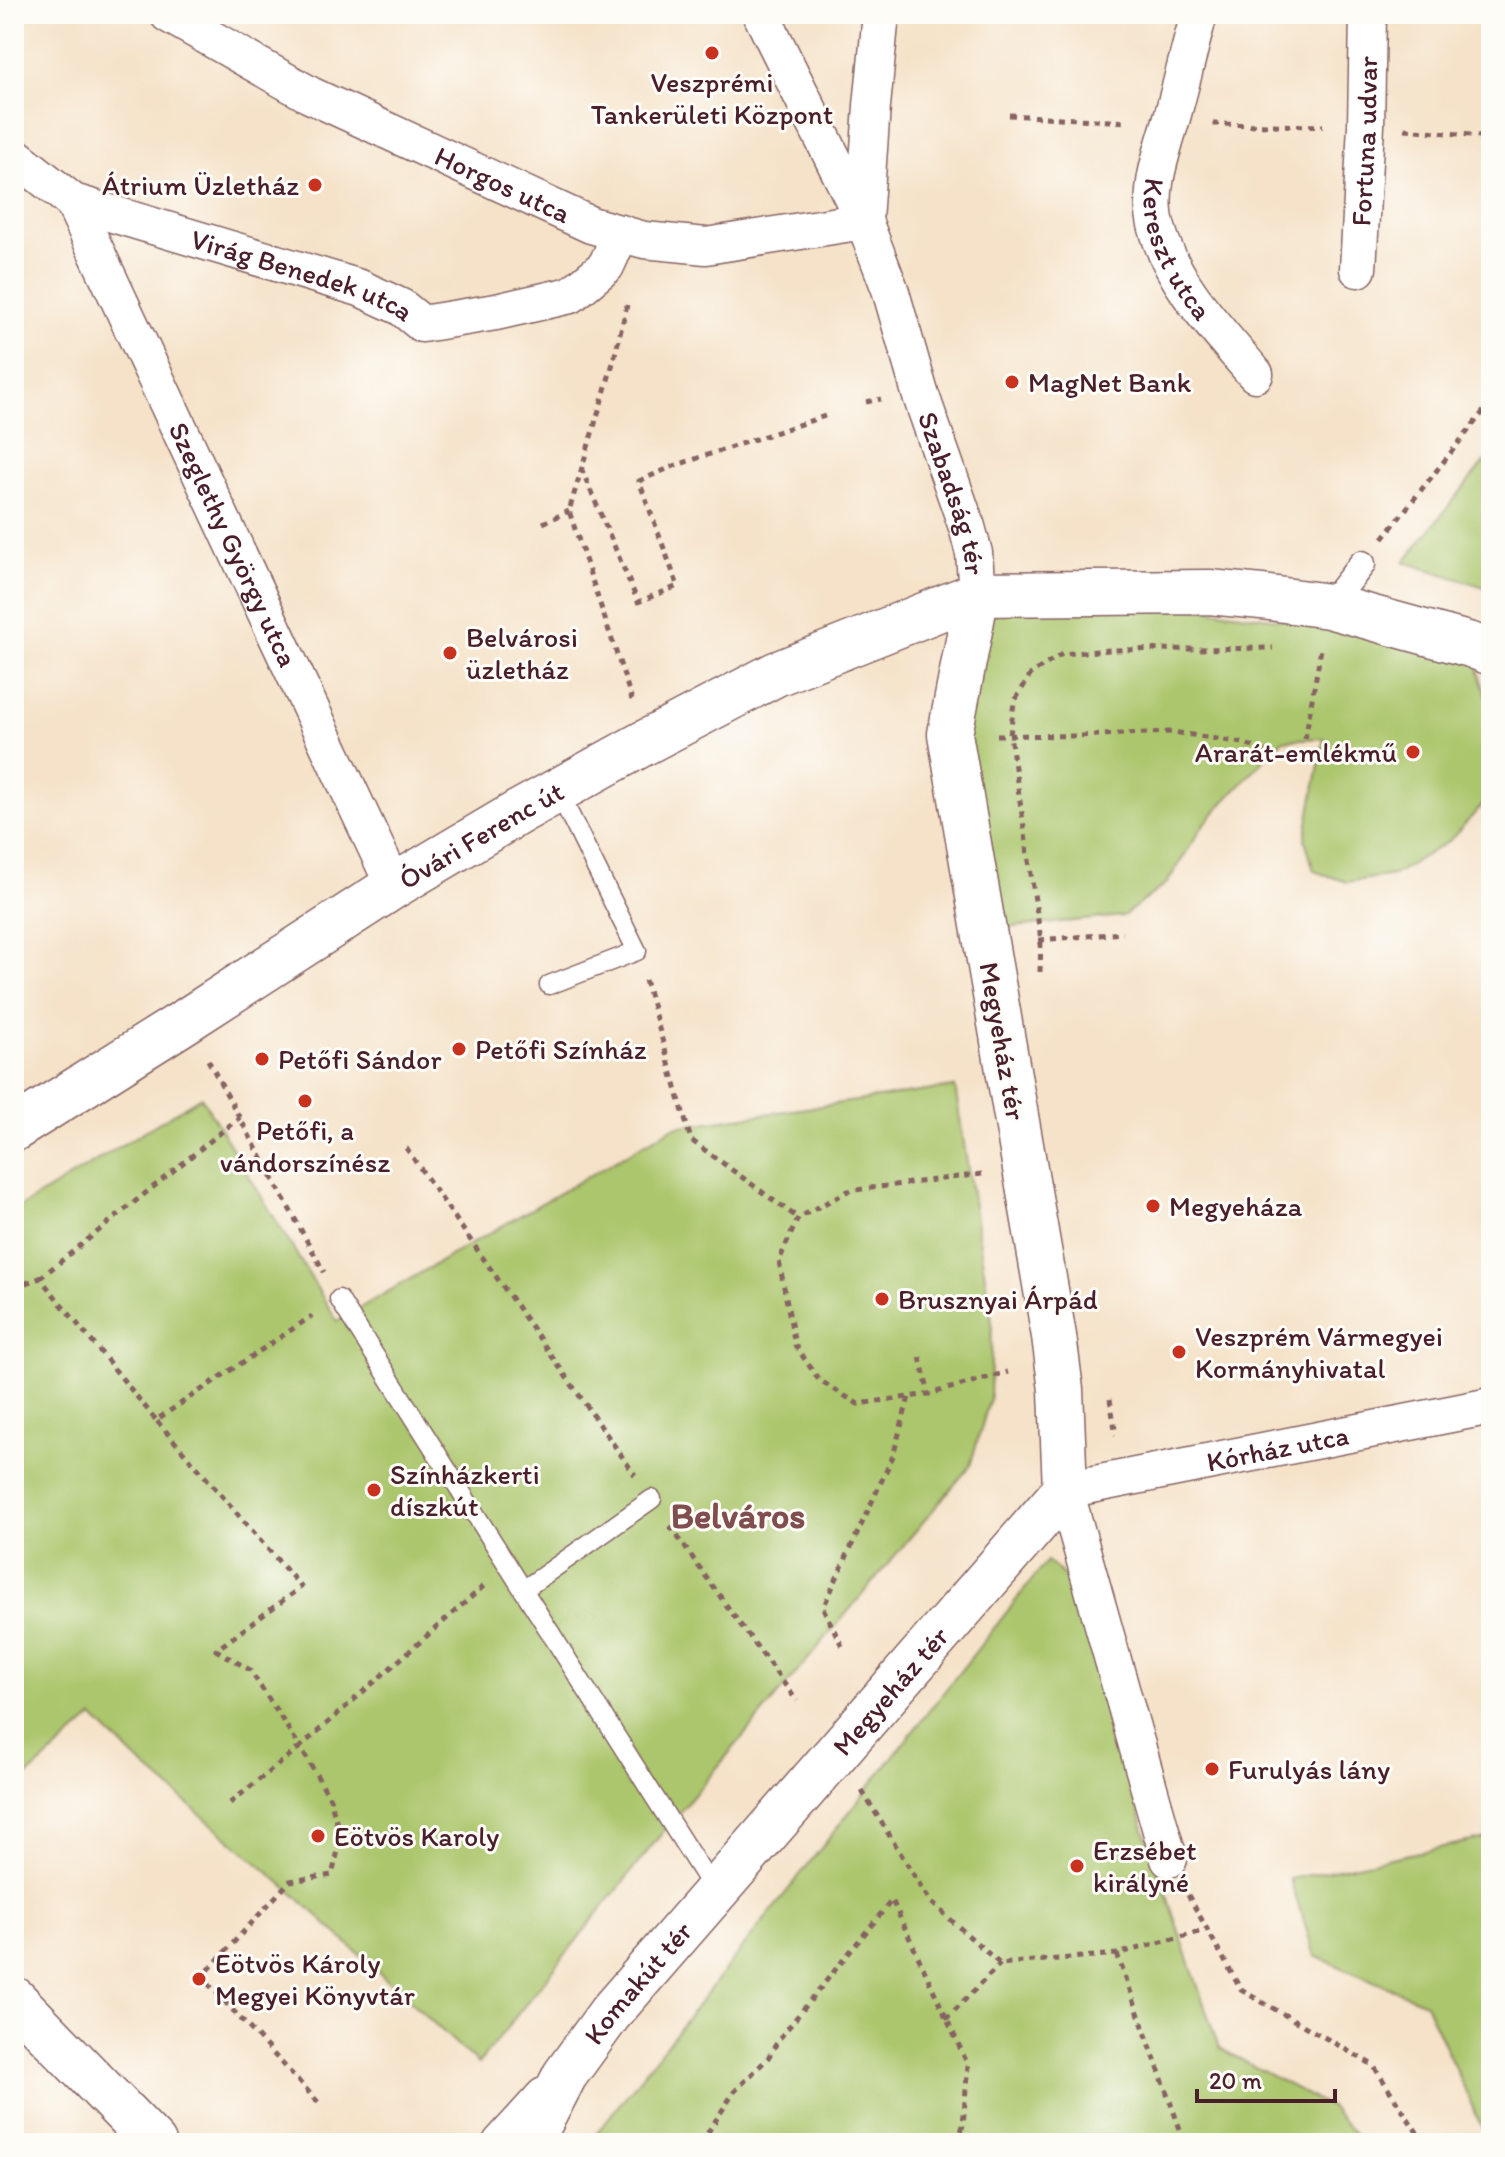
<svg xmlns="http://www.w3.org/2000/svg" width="1505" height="2157" viewBox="0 0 1505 2157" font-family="Itim,sans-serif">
<rect width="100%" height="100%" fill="#fdfcf7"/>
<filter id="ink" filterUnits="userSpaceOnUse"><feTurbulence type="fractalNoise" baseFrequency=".0125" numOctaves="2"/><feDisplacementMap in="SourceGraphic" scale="16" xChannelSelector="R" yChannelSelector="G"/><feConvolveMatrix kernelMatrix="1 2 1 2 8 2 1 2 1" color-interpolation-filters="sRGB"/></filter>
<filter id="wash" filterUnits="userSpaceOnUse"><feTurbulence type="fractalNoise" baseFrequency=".006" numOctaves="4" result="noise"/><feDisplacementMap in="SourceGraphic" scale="32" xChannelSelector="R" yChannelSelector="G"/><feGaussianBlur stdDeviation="1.8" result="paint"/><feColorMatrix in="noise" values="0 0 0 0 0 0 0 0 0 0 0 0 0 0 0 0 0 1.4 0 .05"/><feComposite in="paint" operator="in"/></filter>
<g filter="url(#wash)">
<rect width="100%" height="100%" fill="#f5e2c8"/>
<!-- green -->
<path fill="#abc66c" stroke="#7a724c" stroke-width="2" d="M1485,461L1491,466V589L1404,562Z
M977,594H1093L1471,645L1491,713V796L1449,841L1393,875L1347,882L1314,871L1305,839L1324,738L1282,740L1204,824L1167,883L1123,916L984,930L950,734Z
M955,1087L992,1321L990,1398L970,1466L663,1832L478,2064L295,1895L138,1761L93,1717L14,1788V1211L201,1097L337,1321L674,1127Z
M1047,1561L1075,1585L1142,1823L1219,2048L1330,2107L1362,2143H596V2134Z
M1491,1837V2143H1489L1425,2003L1315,1956L1290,1879Z"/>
</g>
<g filter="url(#ink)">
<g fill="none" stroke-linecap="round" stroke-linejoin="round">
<!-- service casing -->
<g stroke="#866362" stroke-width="21">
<path id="service" d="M549,985L637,951L558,791
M339,1299L714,1891
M523,1590L652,1499"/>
</g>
<!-- pedestrian casing -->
<g stroke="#866362" stroke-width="29">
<path id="pedestrian" d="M1329,606L1362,564"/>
</g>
<!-- minor casing -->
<g stroke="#866362" stroke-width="39">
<g id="minor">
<path id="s1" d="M168,14L310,95L591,225L644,240L706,246L864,221"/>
<path id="s2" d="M761,14L864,221L890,289L920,393L967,527L974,553L977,594"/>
<path id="s3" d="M1199,14C1190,47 1182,81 1173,114C1163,150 1146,191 1157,228C1173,285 1218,330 1255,374"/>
<path id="s4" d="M14,155L73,202L360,288L401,307L422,324L496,312L571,295L606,266L621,233"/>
<path id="s5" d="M73,202L394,886"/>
<path d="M864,220L872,106L881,14"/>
<path id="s6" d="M1358,269L1366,126L1368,14"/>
<path id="s7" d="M1169,1859L1065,1490L1491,1406"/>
<path d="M501,2143L544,2096"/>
</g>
</g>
<!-- tertiary casing -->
<g stroke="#866362" stroke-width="47">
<g id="tertiary">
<path d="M14,1999L154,2143"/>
<path id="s8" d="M530,2143L565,2075L610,2013L1065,1490L1061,1390L1054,1336L950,734L977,594"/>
</g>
</g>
<!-- secondary casing -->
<g stroke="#866362" stroke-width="47">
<g id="secondary">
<path id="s9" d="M14,1129L184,1022L394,886L519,812L644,743L776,674L977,594L1209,592L1262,597L1329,606L1471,645L1491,653"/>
</g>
</g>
<!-- path -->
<path stroke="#866362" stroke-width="5" stroke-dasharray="6 6" stroke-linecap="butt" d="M1009,115L1128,122
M1213,124L1323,126
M1405,129L1491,137
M627,305L613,363L569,511L632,700
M866,402L881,399
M581,468L638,602L678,586L639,481L674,466L825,416
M543,523L569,511
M1383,538L1491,402
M997,735L1078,736L1173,732L1243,743L1270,753
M1305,739L1321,649
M1039,940L1123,933
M1040,972L1041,940L1010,735L1014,702L1031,674L1062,654L1111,650L1273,648
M645,980L691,1140L798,1218
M208,1060L324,1272
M406,1148L635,1475
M982,1174L848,1191L798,1218L779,1261L795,1345L819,1380L858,1404L929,1394L1008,1372
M40,1278L240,1117
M14,1287L40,1278L156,1420
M920,1357L929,1394
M1110,1399L1116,1435
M670,1526L737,1620L797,1701
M842,1646L823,1608L893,1456L909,1397
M862,1791L930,1901L1000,1964L1117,1954L1207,1930
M230,1803L300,1747L250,1670L216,1650L301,1587L156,1420L312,1316
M1188,1895L1241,1990L1373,2065L1424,2143
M1117,1954L1185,2143
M946,2019L1000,1964
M318,2102L202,1977L290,1881L332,1875L341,1839L330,1798L300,1747L485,1585
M701,2143L734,2092L768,2058L779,2039L892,1900L968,2065L963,2125L958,2143"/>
<!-- service -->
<use href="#service" stroke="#fff" stroke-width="18"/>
<!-- pedestrian -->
<use href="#pedestrian" stroke="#fff" stroke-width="26"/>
<!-- minor -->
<use href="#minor" stroke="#fff" stroke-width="36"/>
<!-- tertiary -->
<use href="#tertiary" stroke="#fff" stroke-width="44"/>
<!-- secondary -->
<use href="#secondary" stroke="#fff" stroke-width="44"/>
</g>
</g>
<!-- markers -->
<g fill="#c8321e" stroke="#fdfcf7" stroke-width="3">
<circle cx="712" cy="53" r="8"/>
<circle cx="315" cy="185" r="8"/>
<circle cx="1012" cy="382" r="8"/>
<circle cx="450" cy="653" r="8"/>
<circle cx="1413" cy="752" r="8"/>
<circle cx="459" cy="1049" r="8"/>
<circle cx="262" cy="1059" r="8"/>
<circle cx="305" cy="1101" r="8"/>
<circle cx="1153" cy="1206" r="8"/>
<circle cx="882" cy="1299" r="8"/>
<circle cx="1179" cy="1352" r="8"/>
<circle cx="374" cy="1490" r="8"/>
<circle cx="1212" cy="1769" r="8"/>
<circle cx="318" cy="1836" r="8"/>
<circle cx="1077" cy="1866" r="8"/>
<circle cx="199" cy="1979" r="8"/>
</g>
<g text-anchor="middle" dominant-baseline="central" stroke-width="6" stroke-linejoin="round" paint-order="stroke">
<!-- poi labels -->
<g font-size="28" fill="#4a1f2b" stroke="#fdfcf7" text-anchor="start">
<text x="712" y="82" text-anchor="middle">Veszprémi<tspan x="712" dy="32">Tankerületi Központ</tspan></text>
<text x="299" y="185" text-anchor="end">Átrium Üzletház</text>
<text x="1028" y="382">MagNet Bank</text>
<text x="466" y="637">Belvárosi<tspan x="466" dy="32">üzletház</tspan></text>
<text x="1397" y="752" text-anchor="end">Ararát-emlékmű</text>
<text x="475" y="1049">Petőfi Színház</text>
<text x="278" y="1059">Petőfi Sándor</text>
<text x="305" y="1130" text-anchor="middle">Petőfi, a<tspan x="305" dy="32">vándorszínész</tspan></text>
<text x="1169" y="1206">Megyeháza</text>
<text x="898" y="1299">Brusznyai Árpád</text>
<text x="1195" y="1336">Veszprém Vármegyei<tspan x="1195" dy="32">Kormányhivatal</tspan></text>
<text x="390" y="1474">Színházkerti<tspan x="390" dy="32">díszkút</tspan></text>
<text x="1228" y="1769">Furulyás lány</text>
<text x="334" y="1836">Eötvös Karoly</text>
<text x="1093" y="1850">Erzsébet<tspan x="1093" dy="32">királyné</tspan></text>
<text x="215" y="1963">Eötvös Károly<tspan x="215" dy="32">Megyei Könyvtár</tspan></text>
</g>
<!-- street labels -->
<g font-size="28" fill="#4a1f2b" stroke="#fdfcf7">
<text stroke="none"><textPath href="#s6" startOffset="128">Fortuna udvar</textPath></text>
<text stroke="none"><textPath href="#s1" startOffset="376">Horgos utca</textPath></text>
<text stroke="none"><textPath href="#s3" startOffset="246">Kereszt utca</textPath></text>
<text stroke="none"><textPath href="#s4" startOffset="316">Virág Benedek utca</textPath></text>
<text stroke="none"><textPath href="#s2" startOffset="518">Szabadság tér</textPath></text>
<text stroke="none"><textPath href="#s5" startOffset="378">Szeglethy György utca</textPath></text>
<text stroke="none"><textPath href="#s9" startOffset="552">Óvári Ferenc út</textPath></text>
<text transform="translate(1003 1041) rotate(80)">Megyeház tér</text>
<text stroke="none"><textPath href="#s7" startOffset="600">Kórház utca</textPath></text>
<text stroke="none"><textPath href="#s8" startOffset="580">Megyeház tér</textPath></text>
<text stroke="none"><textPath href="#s8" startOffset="194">Komakút tér</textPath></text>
</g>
<!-- district labels -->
<g font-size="36" font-weight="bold" fill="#804e4f" stroke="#fdfcf7">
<text x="738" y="1515">Belváros</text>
</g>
</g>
<!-- margin -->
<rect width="1505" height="2157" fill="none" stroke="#fdfcf7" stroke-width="48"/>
<!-- scale -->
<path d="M1197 2089v12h138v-12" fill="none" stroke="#4a1f2b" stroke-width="4"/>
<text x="1209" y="2089" font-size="24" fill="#4a1f2b" stroke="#fdfcf7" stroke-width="6" paint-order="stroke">20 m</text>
</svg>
